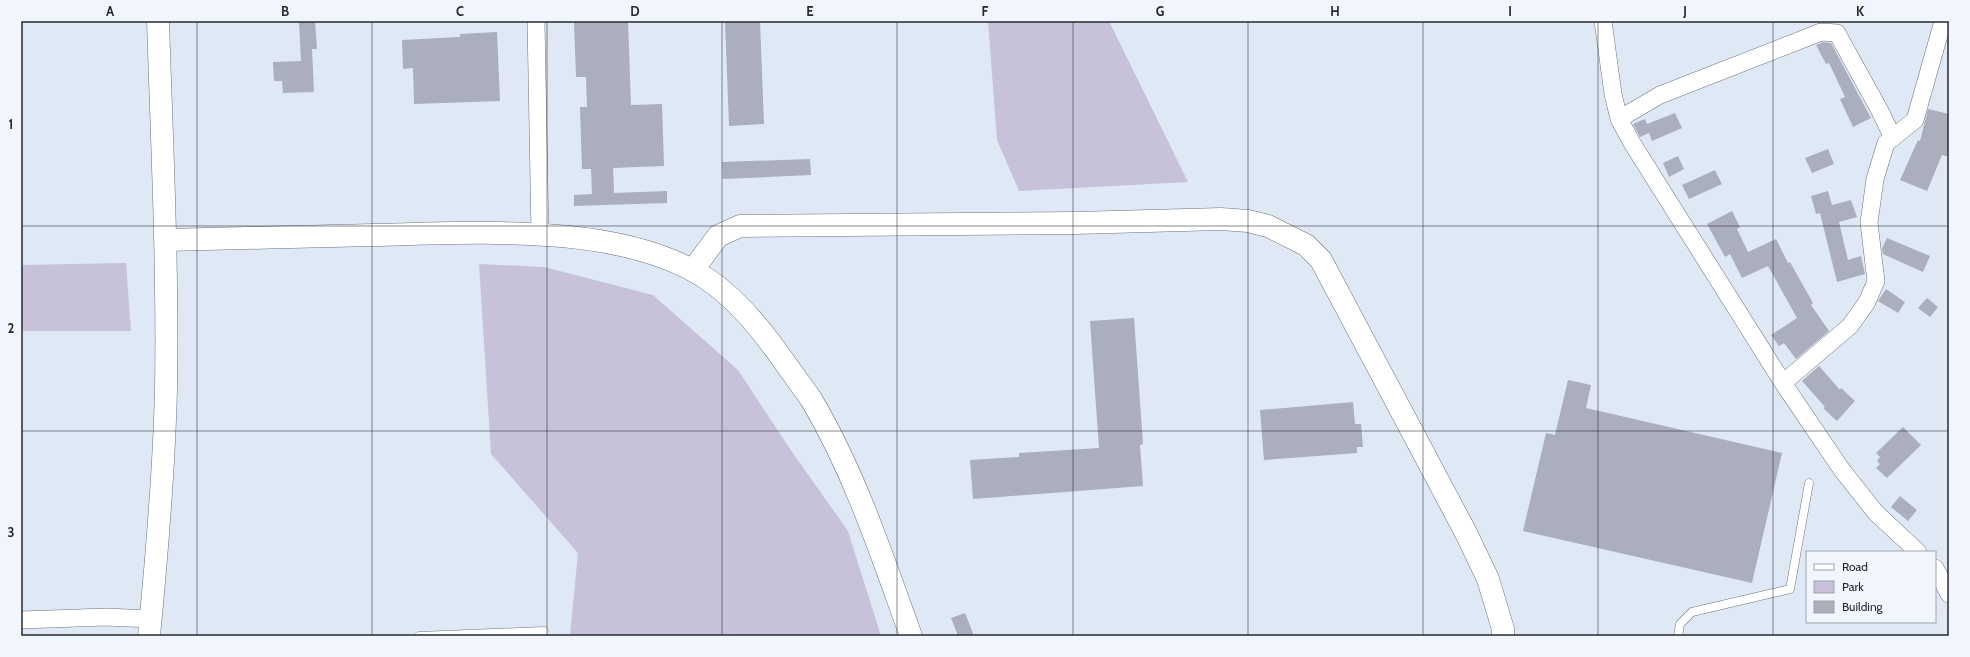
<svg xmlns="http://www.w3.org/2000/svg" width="1970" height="657" viewBox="0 0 1970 657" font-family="Cabin,sans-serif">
<rect width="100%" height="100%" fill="#dfe9f6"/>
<!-- green -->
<path fill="#c8c1da" d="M988,21H1109L1188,182L1019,191L997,140Z
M126,263L131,331H21V265Z
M479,264L544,267L653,295L738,370L790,449L848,531L881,636H570L578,553L491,454Z"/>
<!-- building -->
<path fill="#abaebc" d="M315,21L317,49H312L314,92L283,93L282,81H274L273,62L301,61L299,22Z
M574,21H628L631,105L662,104L664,166L613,168L614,193L667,191V203L574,206V195L592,194L591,169H582L580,107H587L586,77H576Z
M725,21H760L764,124L729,126Z
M497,32L500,101L414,104L413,68L403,69L402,40L460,37V34Z
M1823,42L1831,43L1871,118L1853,127L1840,99L1845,97L1829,63L1826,64L1816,45Z
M1928,109L1949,114V157L1942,155L1927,191L1900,180L1918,140L1920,141Z
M1675,113L1682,128L1652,141L1649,133L1640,137L1633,124L1645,119L1647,124Z
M1828,149L1834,164L1812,173L1805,158Z
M1678,156L1684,169L1669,177L1663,163Z
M810,159L811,175L723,179L722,162Z
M1715,170L1722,184L1689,199L1682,185Z
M1828,191L1832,205L1851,200L1857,217L1839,222L1848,260L1861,256L1865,274L1837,282L1820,213L1816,214L1811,196Z
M1732,211L1740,227L1737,229L1748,252L1776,239L1788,263L1790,262L1813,303L1811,305L1829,331L1796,359L1784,343L1779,346L1771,335L1797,318L1768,266L1742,278L1730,254L1725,257L1707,224Z
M1887,238L1930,256L1923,272L1883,254L1882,248Z
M1886,289L1905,302L1898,313L1878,301Z
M1927,298L1938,307L1930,317L1918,308Z
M1134,318L1143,444L1140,445L1143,486L973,499L970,460L1019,457V453L1099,448L1090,321Z
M1819,366L1840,390L1841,388L1855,401L1837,421L1823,408L1825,407L1802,381Z
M1568,380L1591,385L1586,408L1782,453L1752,583L1523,531L1546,433L1555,435Z
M1353,402L1355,424H1361L1363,447H1357V453L1264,460L1260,410Z
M1903,427L1921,445L1887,478L1876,468L1880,464L1877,461L1880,457L1876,453Z
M1900,496L1917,510L1908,521L1891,507Z
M965,613L974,636H958L951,618Z"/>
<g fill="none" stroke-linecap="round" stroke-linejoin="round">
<!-- lane casing -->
<g stroke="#6a727e" stroke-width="9">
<path id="lane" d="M419,636L544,631
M1678,636L1680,624L1692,612L1790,589L1809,483"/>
</g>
<!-- street casing -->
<g stroke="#6a727e" stroke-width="18">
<path id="street" d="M536,21L540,235
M1603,21L1613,94L1619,119L1632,143L1783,383L1842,470L1876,513L1918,552
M1619,119L1660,95L1821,32L1837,33L1880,111L1893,138
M1783,383L1850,326L1867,302L1876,281L1869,223L1875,179L1886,143L1915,120L1943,21
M1935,568L1949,594
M21,620L106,617L151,619"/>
</g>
<!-- secondary casing -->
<g stroke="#6a727e" stroke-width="23">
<path id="secondary" d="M166,240C235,238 305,237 374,235C473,233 622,222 707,279C737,299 762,330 783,360C792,373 802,386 811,399C855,473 882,556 911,636
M693,270L718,236L740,226L1076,223L1221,219L1248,221L1268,226L1306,245L1321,260L1466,533L1488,579L1503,629V636
M149,636C157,554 164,472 166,389C168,266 162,144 158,21"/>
</g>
<!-- lane -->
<use href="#lane" stroke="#fff" stroke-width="8"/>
<!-- street -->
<use href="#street" stroke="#fff" stroke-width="17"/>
<!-- secondary -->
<use href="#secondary" stroke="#fff" stroke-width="22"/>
</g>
<!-- grid -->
<path fill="none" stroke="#262a2f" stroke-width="1" stroke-opacity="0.55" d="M197,21V636M372,21V636M547,21V636M722,21V636M897,21V636M1073,21V636M1248,21V636M1423,21V636M1598,21V636M1773,21V636M21,226H1949M21,431H1949"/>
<!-- border -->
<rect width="1970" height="657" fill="none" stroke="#f0f5fe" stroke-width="44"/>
<!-- legend -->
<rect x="1806" y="551" width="130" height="72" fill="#f0f5fe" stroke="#9fa4ab"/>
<rect x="1814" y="564" width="20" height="6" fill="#ffffff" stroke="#9fa4ab"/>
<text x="1842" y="571" font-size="12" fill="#262a2f">Road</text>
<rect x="1814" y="581" width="20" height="12" fill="#c8c1da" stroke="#9fa4ab"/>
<text x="1842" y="591" font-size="12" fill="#262a2f">Park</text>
<rect x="1814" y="601" width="20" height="12" fill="#abaebc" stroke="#9fa4ab"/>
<text x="1842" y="611" font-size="12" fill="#262a2f">Building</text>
<rect x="22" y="22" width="1926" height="613" fill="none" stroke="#262a2f" stroke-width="1.5"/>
<g font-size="13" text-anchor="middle" font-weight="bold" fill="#262a2f">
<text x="110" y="16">A</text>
<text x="285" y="16">B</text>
<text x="460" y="16">C</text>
<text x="635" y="16">D</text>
<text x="810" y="16">E</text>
<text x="985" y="16">F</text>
<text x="1160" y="16">G</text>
<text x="1335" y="16">H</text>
<text x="1510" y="16">I</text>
<text x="1685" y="16">J</text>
<text x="1860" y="16">K</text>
<text x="11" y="129">1</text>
<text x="11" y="333">2</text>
<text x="11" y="537">3</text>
</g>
</svg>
